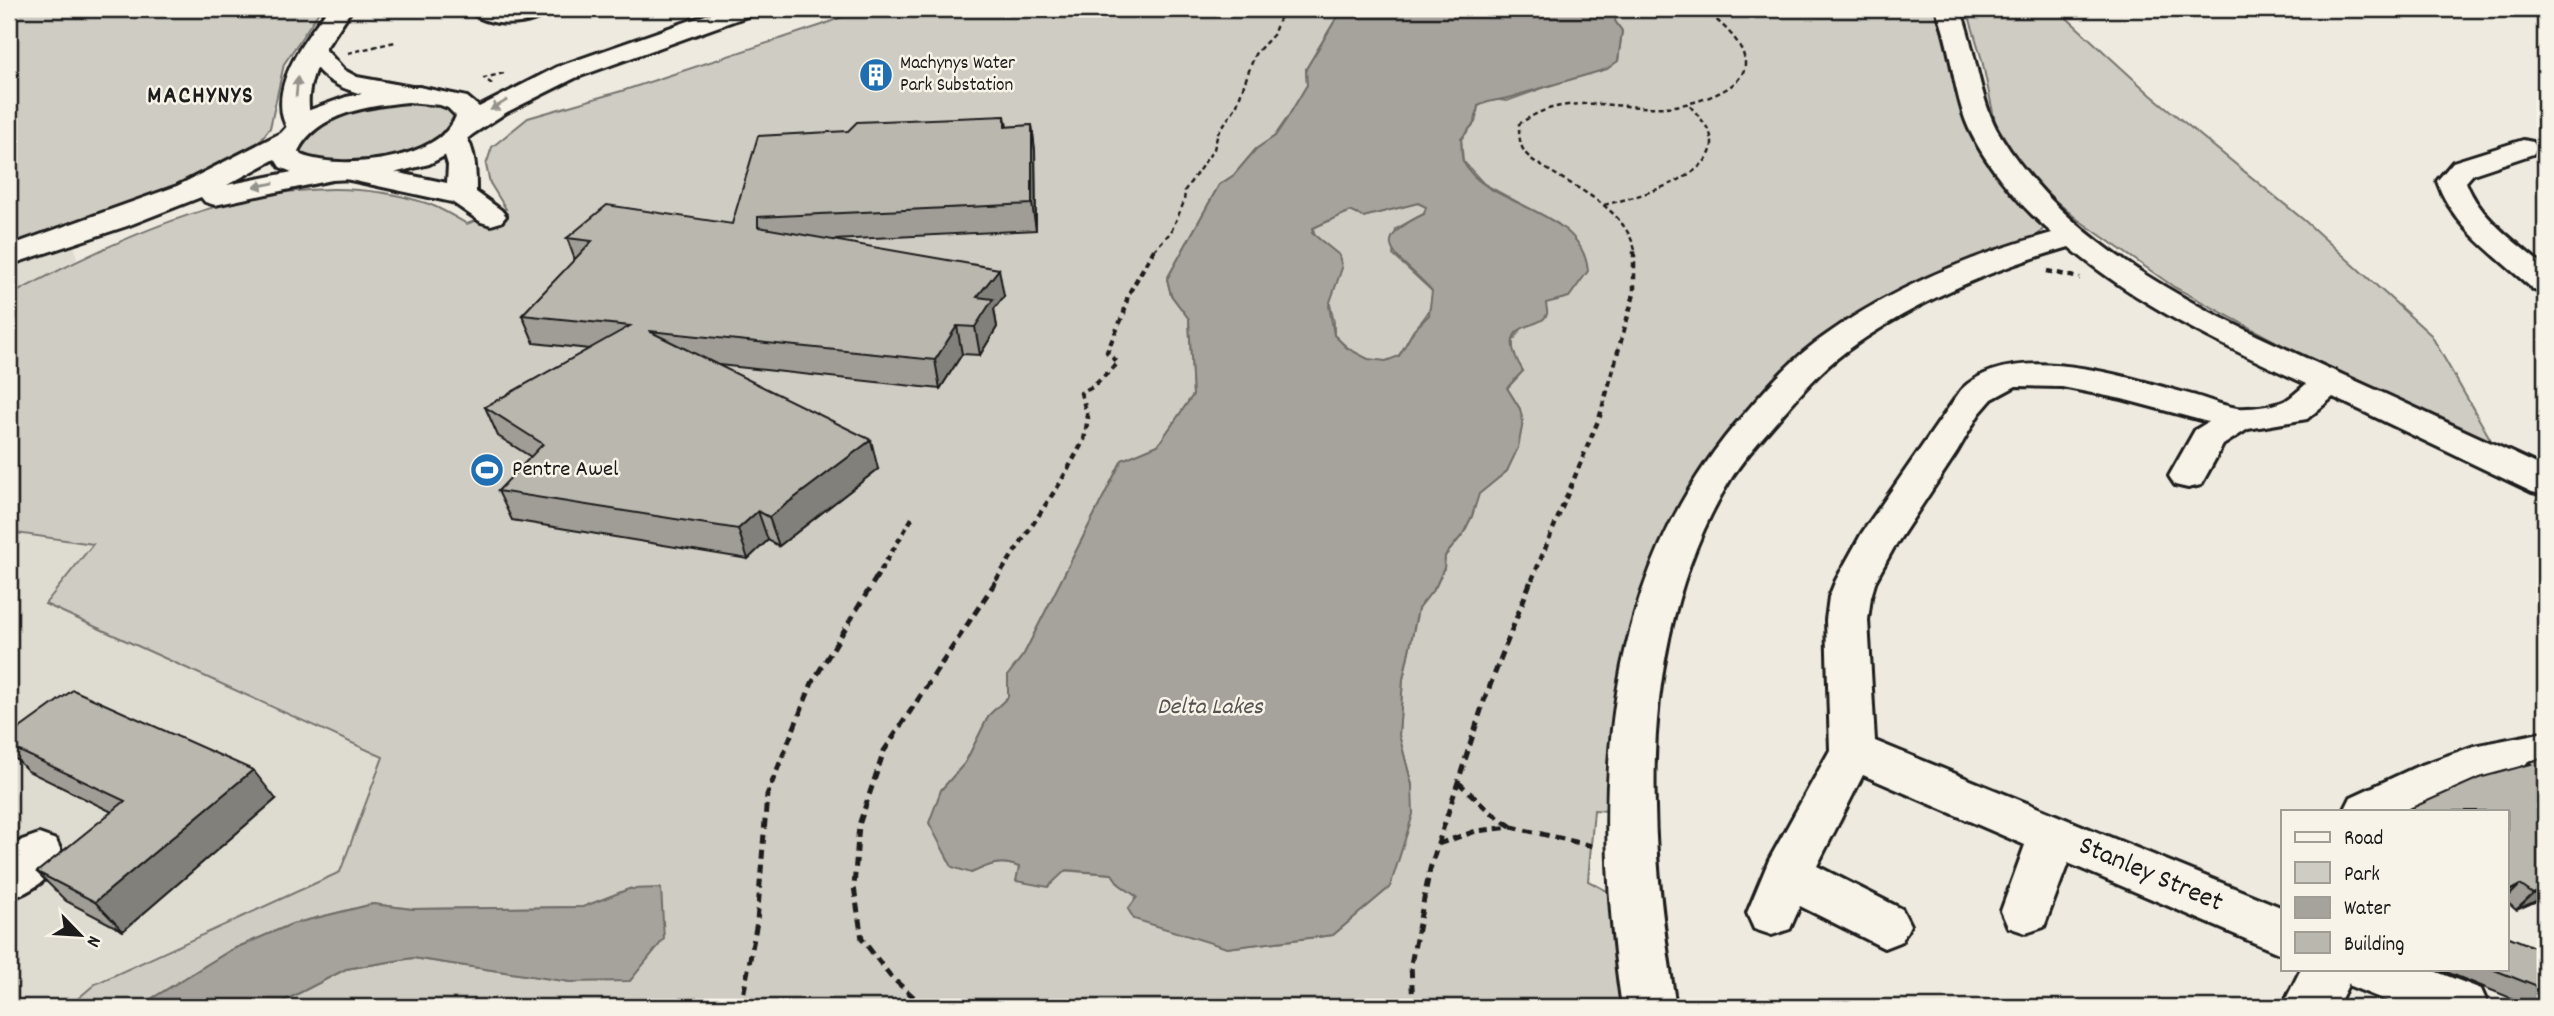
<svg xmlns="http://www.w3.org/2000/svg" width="2554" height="1016" viewBox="0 0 2554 1016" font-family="Dekko,sans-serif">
<rect width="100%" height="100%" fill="#eeeae0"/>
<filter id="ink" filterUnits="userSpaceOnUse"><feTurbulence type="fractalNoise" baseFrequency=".0143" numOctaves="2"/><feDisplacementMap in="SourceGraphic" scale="14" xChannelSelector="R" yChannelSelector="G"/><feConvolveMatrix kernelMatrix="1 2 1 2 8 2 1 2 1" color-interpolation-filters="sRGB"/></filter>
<g filter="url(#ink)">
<!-- built -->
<path fill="#dedbd1" d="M74,243L77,260L9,296V265Z
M9,532L94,544L46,605L383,757L341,872L95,984L68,1007H9Z"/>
<!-- green -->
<path fill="#cfccc3" stroke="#767470" stroke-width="2" d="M9,9H321L284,64L270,128L258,143L185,186L9,248Z
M861,9H1348L1336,19L1306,69L1307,85L1288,117L1275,136L1256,149L1234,175L1219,185L1167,279L1171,295L1189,319L1193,395L1158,445L1122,460L1024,654L1008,675V697L989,715L965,763L941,790L971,873C988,865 1000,859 1019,867L1113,874L1119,884L1138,897L1226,948L1333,935L1390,887L1412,785L1399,735L1403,679L1418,609L1436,586L1444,568L1445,556L1463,534L1472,516L1478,494L1507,471L1520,409L1507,388L1523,371L1512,354L1513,341L1523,326L1546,303L1558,224L1484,184L1463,161L1461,139L1475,122L1478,106L1492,99L1507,101L1618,61L1622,31L1615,21L1618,9H1941L1956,48L1968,116L2043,220V229L2037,236L2023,242L1953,268L1720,448L1609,811L1594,810L1588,881L1609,892L1623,1007H272L346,969L413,958L570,982L629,889L583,907L412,909L373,904L292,924L231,950L138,1007H68L95,984L340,872L383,757L45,604L93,544L9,532V296C133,231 287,156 429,204C442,209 455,217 467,224L506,209L490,183L486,165L492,147L528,118L625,90L822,25Z
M1964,9H2057L2151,95L2305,221L2431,335L2492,442L2297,353L2174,287L2077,219L2029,178L1995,122L1982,60L1969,16Z
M389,100L447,104L457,116L441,139L413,153L362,165L308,159L301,154L299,141L325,119Z
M1418,203L1427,207L1424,214L1396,229L1393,255L1432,291C1433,310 1426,316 1415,329C1408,337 1405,351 1397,357C1376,371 1348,350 1334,335V322L1313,228L1351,211L1363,217Z"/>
<!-- water -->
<path fill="#a6a39d" stroke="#6f6d69" stroke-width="2" fill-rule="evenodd" d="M1348,9H1618L1615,21L1622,31L1618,61L1607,69L1521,94C1506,101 1493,98 1478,106L1475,122L1461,139C1462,146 1461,156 1463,161C1485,208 1582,206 1588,271L1569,297L1546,303C1546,307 1548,311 1547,314C1542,331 1491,318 1523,371L1507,388L1520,409L1523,422L1518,448L1507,471L1479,494L1472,516L1463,534L1445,556L1444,568L1436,586L1418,609L1403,679L1399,735L1412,785L1413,814L1390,887L1333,935L1227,948L1134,919L1128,909L1137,897L1119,884L1112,874L1066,870L1048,887L1016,881L1019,867C1000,859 988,865 971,873L952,867L929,823L941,790L965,763L989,715L1008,697V675L1024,654L1122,460L1158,445L1193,395L1189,319L1171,295L1167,279L1219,185L1234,175L1256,149L1275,136L1288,117L1307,85L1306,69L1336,19ZM1418,203L1426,207L1424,214C1360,244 1403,257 1432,291L1429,315L1414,330L1399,356L1386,361L1368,359L1347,348L1334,335L1329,305L1342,268L1339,255L1312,233L1313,228L1350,211L1363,217Z
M661,888L664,939L630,981L570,982L413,958L346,969L272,1007H138L231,950L292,924L373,904L412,909L583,907L629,889Z"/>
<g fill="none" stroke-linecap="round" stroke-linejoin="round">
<!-- minor casing -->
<g stroke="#1c1c1c" stroke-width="6">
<path id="minor" d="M328,9H352L325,49L344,70L357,77L417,88L421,94L417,100L408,102C375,96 339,95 316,68C308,89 306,106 313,127L310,133L300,135L290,133C263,93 304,40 328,9Z
M469,9H550C536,28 483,29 469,9Z
M1936,9H1960C1976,48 1979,101 2000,135C2075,257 2218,318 2343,375C2410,405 2478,437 2545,468V495L2532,492L2333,397L2307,419L2248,429L2223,445L2201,485L2188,488L2175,485L2169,476L2195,430L2208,422L2122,399L2062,387L2016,386L1992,399L1979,414L1957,452L1893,549L1876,580L1871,597L1868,620L1875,741L2283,908V955L2068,863L2044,927L2026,933L2008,927L2001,911L2025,845L1863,775L1817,866L1902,909L1910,925L1902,941L1884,948L1800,906L1790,929L1772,935L1754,929L1747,913L1769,860L1830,750L1826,620L1829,597L1836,580L1862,533L1961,390C2014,337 2134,380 2196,396C2209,400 2224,406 2237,408C2249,409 2274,406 2285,401C2292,397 2299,390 2306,384C2224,346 2139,306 2069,247C1989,270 1912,303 1845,352C1821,370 1801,393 1782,415C1765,435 1746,455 1732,477C1672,573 1651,696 1655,807C1656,875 1665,941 1676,1007H1622C1591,797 1598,579 1746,412C1769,385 1793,358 1822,338C1891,288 1970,256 2052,233C2019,205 1976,155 1963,113C1952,79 1950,43 1936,9Z
M454,131L464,133C476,151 476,171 476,192L501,210L506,216L501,222L491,225L481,222L452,202L341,178L337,172L341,166L351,163L447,183L448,165L440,139L444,133Z
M2523,140L2533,142L2537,148L2533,154L2473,174L2466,182C2479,218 2517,243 2545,267V293L2534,290C2499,258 2452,227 2437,181L2453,162Z
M2545,732V768L2477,783L2412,811H2344L2351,797L2416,767L2474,746Z
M39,834L56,840L63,855C53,877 32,892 9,899V850L22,840Z
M2301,969H2429L2481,989L2489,1007H2402L2350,986L2349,983L2337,1007H2282Z"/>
</g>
<!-- major casing -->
<g stroke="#1c1c1c" stroke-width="6">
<path id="major" d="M723,9H757L753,14L575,78L507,112L473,134L448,154L429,164L374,178L332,180L215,205L205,202L201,197L127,226L9,265V246L177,186L281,133L294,119L310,110L346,97L392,88L419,87L467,97L479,107L557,67ZM408,102L440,105L448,108L456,116C440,161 339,171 301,155L298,151C318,112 369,106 408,102ZM275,159L280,167L292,172L227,185Z"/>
</g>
<!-- path-far2 -->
<path stroke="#1c1c1c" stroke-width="2.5" stroke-dasharray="5 3.5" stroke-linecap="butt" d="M348,53L395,42
M492,84L484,78L504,73
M1604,205C1631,198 1712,179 1712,143C1712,129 1698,116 1690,106
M1154,250L1171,232L1184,202L1185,190L1214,149L1218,133L1236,107L1255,54L1273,35L1283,9
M1635,250C1624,209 1583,192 1550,171C1541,166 1529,159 1524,151C1519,143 1519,133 1519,124C1536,113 1548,107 1568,105C1600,101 1633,109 1665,107C1687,106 1744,92 1745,64C1745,42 1719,22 1704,9"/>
<!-- path-far1 -->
<path stroke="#1c1c1c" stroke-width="4.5" stroke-dasharray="6 5" stroke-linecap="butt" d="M2047,271L2080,278
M875,580L914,515
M996,580L1060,483L1084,440L1088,418L1081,393L1094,386L1118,363L1107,352L1124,313L1128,295L1155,248
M1532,580L1600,416L1634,294V248"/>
<!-- path -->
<path stroke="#1c1c1c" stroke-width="5" stroke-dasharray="9 6" stroke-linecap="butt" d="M1458,782L1490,812L1512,827
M1438,844L1476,831L1512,827L1593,846
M741,1007L757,922L767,795L812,683L876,578
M925,1007L891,977L862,939L854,887L859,825L884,751L998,578
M1413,1007L1411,964L1430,869L1484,701L1532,578"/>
<!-- minor -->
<use href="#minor" fill="#f7f3e8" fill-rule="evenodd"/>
<!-- major -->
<use href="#major" fill="#f7f3e8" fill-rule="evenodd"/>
</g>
<!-- wall -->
<path fill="#a09d96" stroke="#1c1c1c" stroke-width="2" d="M1005,116L1007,127L1032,125L1035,151L1036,230L833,240L1004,296L994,309L997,327L980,355L962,354L940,389L719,365L878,469L779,546L768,540L748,559L512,520L498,491L531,457L498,436L485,407L589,349L534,343L522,315L575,260L567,238L732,224L848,131Z
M9,736L276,799L123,931L66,901L37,872L112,812L28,771L9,752Z
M2545,758V897L2516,910L2507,902V811L2525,766L2529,762Z
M2539,954L2545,957V1007H2533L2439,969H2507Z"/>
<!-- shaded-wall -->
<path fill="#82807a" stroke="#1c1c1c" stroke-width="2" d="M1032,125L1035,151L1036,230L1032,204Z
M999,269L1004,296L994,309L997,327L980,355L975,327L977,297Z
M957,326L962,354L940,389L935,360Z
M871,440L878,469L779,546L769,517Z
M758,511L768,540L748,559L738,529Z
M253,770L276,799L123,931L95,902Z
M2520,885L2507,898V892Z
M2545,889V897L2516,910L2533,894Z"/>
<!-- building -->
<path fill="#bab7af" stroke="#1c1c1c" stroke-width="2" d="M1005,116V127L1032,125V204L758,217V227L999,269L977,297L993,299L975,327L957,326L935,360L649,331L871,440L769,517L758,511L738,529L498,491L543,444L485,407L630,326L522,315L592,241L567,238L607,205L732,224L758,136L848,131L857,122Z
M73,690L253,770L95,902L37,872L125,801L9,746V736Z
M2545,758V889L2533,894L2520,885L2507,892V811H2405L2479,778L2531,764L2529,762Z
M2507,936L2539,949V954L2545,957V990L2492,969H2507Z"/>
<!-- one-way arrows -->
<defs><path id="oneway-solid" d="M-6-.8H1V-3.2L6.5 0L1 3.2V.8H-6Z" transform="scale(1.75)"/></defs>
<g fill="#94928c">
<use href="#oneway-solid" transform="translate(297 87) rotate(-85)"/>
<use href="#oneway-solid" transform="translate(499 105) rotate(149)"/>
<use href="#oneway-solid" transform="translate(264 185) rotate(169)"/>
</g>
</g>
<!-- icons -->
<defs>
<g id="building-disc" transform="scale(1.75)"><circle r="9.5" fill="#1f6fb2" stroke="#f7f3e8"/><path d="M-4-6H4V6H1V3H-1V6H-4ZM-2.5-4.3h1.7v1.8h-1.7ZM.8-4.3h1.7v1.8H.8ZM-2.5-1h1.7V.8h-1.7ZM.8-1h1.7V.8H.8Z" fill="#fff"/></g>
<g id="stadium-disc" transform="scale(1.75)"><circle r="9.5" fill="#1f6fb2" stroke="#f7f3e8"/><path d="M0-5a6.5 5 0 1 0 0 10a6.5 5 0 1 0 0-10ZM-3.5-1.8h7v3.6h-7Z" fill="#fff"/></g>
</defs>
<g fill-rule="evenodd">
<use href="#building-disc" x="876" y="75"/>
<use href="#stadium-disc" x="487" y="470"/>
</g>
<g text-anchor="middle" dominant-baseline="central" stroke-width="5" stroke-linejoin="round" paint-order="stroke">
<!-- far-poi labels -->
<g font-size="19" fill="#1c1c1c" stroke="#f7f3e8" text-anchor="start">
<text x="900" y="64">Machynys Water<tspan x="900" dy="22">Park Substation</tspan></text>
</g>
<!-- poi labels -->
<g font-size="23" fill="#1c1c1c" stroke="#f7f3e8" text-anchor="start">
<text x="512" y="470">Pentre Awel</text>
</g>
<!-- far-district labels -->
<g font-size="24" font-weight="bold" letter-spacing="2" fill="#1c1c1c" stroke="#f7f3e8">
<text x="201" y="97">MACHYNYS</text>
</g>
<!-- water labels -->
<g font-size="24" font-style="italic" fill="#535250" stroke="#f7f3e8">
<text x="1210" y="708">Delta Lakes</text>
</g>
<!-- near-street labels -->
<g font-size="28" fill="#1c1c1c" stroke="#f7f3e8">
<text transform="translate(2150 876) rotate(23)">Stanley Street</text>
</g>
</g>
<!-- margin -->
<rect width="2554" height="1016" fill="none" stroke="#f7f3e8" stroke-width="35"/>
<rect x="18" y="18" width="2519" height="981" fill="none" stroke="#1c1c1c" stroke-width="2.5" filter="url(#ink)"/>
<!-- legend -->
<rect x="2281" y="810" width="228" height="161" fill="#f7f3e8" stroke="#9f9d96" stroke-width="2"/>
<rect x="2295" y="832" width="35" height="10" fill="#f7f3e8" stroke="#9f9d96" stroke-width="2"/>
<text x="2344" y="844" font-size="21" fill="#1c1c1c">Road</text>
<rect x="2295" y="862" width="35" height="21" fill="#cfccc3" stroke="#9f9d96" stroke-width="2"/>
<text x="2344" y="880" font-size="21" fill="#1c1c1c">Park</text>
<rect x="2295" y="897" width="35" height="21" fill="#a6a39d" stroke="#9f9d96" stroke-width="2"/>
<text x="2344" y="914" font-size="21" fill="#1c1c1c">Water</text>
<rect x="2295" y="932" width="35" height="21" fill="#bab7af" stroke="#9f9d96" stroke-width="2"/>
<text x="2344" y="950" font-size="21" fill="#1c1c1c">Building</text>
<!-- north arrow -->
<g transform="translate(80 935) rotate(115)" stroke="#f7f3e8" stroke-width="5" paint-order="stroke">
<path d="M0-5L12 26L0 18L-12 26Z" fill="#1c1c1c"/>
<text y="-10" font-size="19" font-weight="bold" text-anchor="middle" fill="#1c1c1c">N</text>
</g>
</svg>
